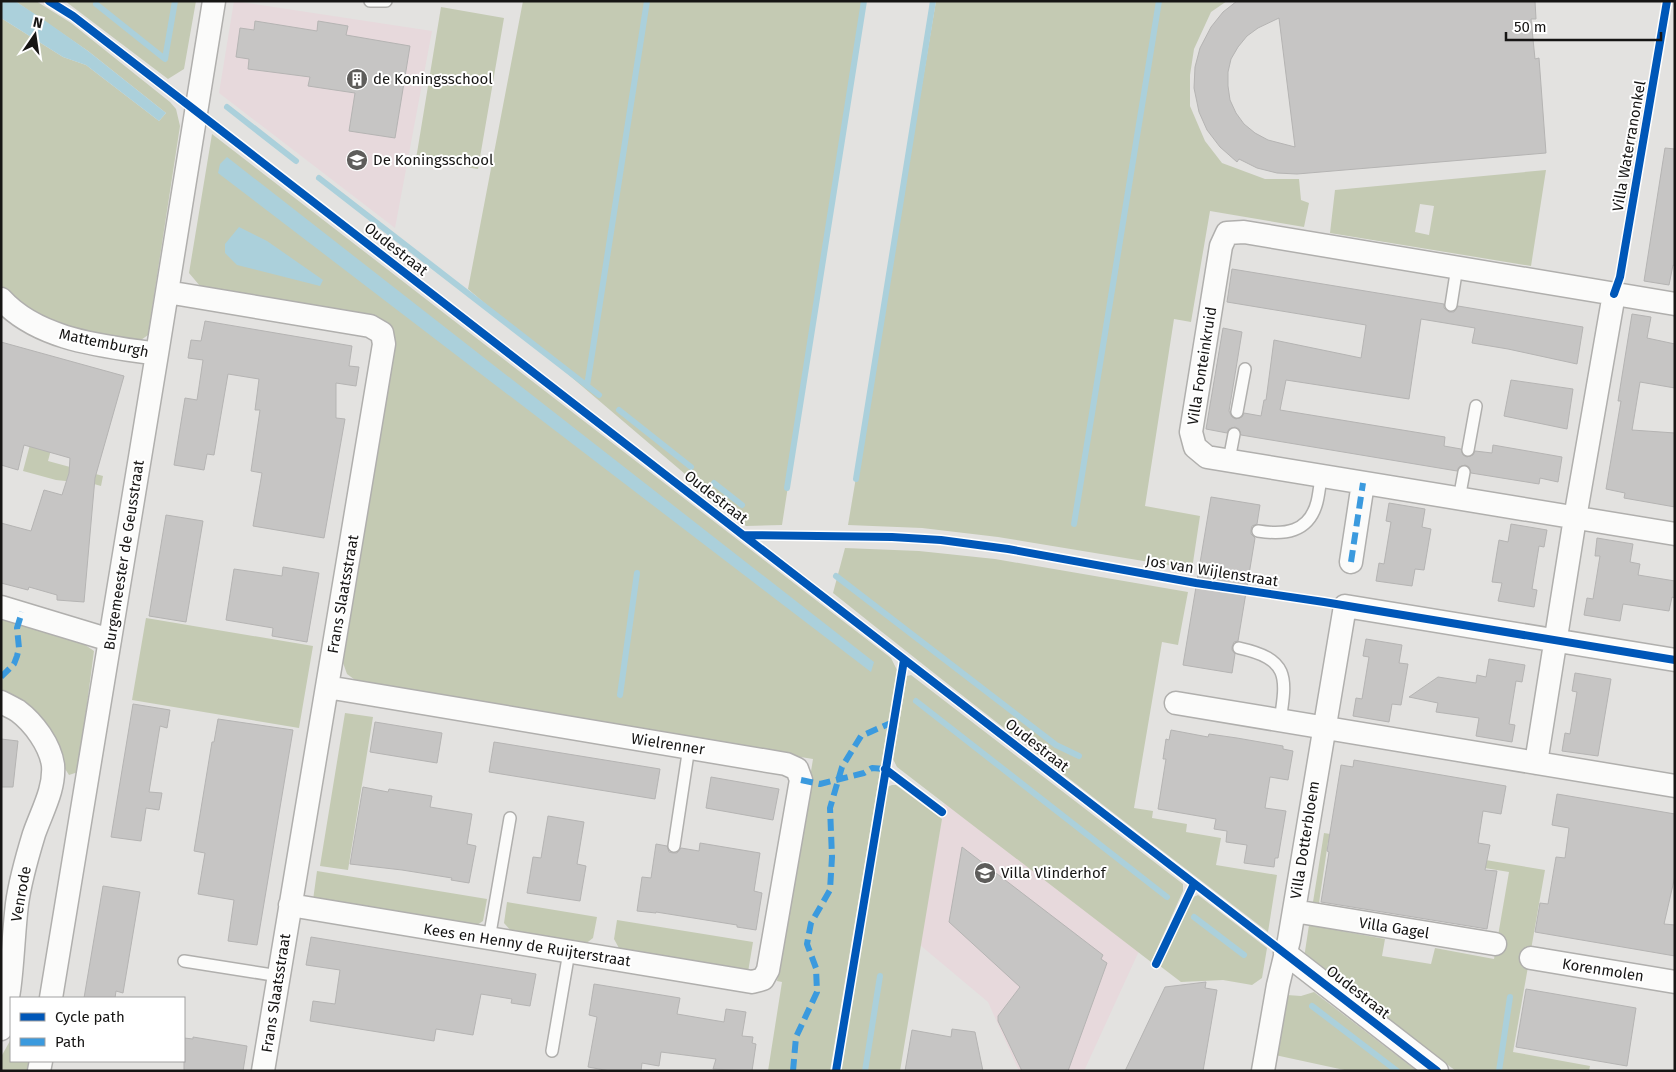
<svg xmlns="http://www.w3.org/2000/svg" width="1676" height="1072" font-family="'Fira Sans',sans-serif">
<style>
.education{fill:#e7d9dc}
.green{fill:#c4cab3;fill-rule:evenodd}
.water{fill:#abd0db}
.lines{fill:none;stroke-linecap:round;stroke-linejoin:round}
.stream{stroke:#abd0db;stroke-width:6}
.building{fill:#c6c5c4;stroke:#b5b4b3;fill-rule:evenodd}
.lane-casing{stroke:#b0afad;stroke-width:14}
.street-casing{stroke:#b0afad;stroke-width:25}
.lane{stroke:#fbfbfa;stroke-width:11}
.street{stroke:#fbfbfa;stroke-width:22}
.quiet{stroke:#3b9ade;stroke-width:6;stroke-dasharray:12 6;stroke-linecap:butt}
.cycleway-casing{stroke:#fff;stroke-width:11}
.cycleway{stroke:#0057b8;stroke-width:8}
.labels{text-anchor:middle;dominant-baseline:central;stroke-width:4;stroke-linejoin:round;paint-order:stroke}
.poi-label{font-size:15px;fill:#161514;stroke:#fff;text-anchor:start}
.street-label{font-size:15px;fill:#161514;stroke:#fff}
</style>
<rect width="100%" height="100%" fill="#e3e2e0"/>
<path class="education" d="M234 1 432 31 395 228 219 93Z
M945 801 1139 951 1084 1071H1019L988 1002 920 945Z"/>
<path class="green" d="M15 1H36L71 23 170 102 176 109 180 126 148 335 141 340 111 339 45 320 14 301 1 286V18L63 57 86 65 159 121 166 113 88 51Z
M65 1H196L184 69 168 79Z
M523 1H865L823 260 782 525 746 526 468 289Z
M936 1H1227L1211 12 1194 49 1190 75V106L1205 141 1222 163 1265 179H1299L1301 200 1309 203 1304 227 1210 211 1191 322 1174 319 1145 506 1200 516 1192 569 998 537 922 528 848 525Z
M441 7 504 18 478 169 416 159Z
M212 134 891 658 897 670 830 1071H768L782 982 777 981 813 759 362 685 347 674 342 660 394 341 200 286 189 273Z
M1546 170 1531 266 1330 233 1335 190ZM1420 204 1434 206 1429 235 1415 232Z
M40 407 61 412 48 461 103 476 101 486 94 484 56 480 23 471Z
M845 548 919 551 995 559 1188 592 1178 645 1162 642 1134 808 1153 811 1152 818 1187 824 1186 832 1221 838 1216 865 1277 875 1268 932C1122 820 977 708 833 593Z
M1 615 75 638 94 651 78 772 69 775 62 764V751L48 732 1 698Z
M146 618 313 646 299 728 132 700Z
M911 675 1183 884V891L1151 962 897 767 893 759 907 676Z
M345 713 373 717 348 870 320 866Z
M892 785H896L942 819 900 1071H841L887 787Z
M1324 833 1545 870 1513 1052 1590 1066 1589 1071H1456L1304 958 1309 925 1385 939 1382 956 1431 964 1435 948 1494 959 1509 872 1328 842 1319 903 1313 902Z
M317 871 487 899 483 921 474 927 313 900Z
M1198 895 1267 948 1262 978 1252 985 1223 980 1181 982 1160 966 1191 898Z
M507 902 597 917 593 938 584 945 513 933 504 923Z
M617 920 753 942 748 972 620 950 614 939Z
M1314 992 1417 1071H1349L1275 1055 1287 995 1301 996Z
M11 1039V1061H31L29 1071H1V1057Z"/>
<path class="water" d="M1 1H15L44 20 88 51 166 113 159 121 86 65 63 57 1 18Z
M227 157 874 662 871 672 218 173 220 164Z
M239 227 267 241 323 280 320 286 237 265 225 253V244Z"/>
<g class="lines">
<path class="stream" d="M96 4 165 59 175 1
M227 107 296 161
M319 178 599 395
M587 386 647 1
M619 410 691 467
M856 479 933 1
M714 483 742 505
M787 488 864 1
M1074 524 1159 1
M836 576 1056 745 1079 756
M620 695 637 573
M916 701 1167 897
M1194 917 1244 955
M1312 1006 1397 1071
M865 1071 880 976
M1499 1071 1510 997"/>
</g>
<path class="building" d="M1237 1H1535L1536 19H1531L1535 59 1539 58 1546 153 1297 174 1277 173 1257 168 1239 159 1237 162 1220 147 1207 130 1199 112 1194 88 1195 67 1200 48 1211 27 1223 12ZM1279 18 1295 147 1268 140 1255 133 1244 124 1236 113 1230 100 1228 86V72L1231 59 1238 47 1247 36 1258 28Z
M255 21 317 31 318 21 348 26 346 35 410 46 395 138 349 131 355 93 308 86 310 77 248 69 249 59 236 57 240 28 254 30Z
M1665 148 1675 149V266L1673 265 1669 285 1644 281Z
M1232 269 1444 304V308L1449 312H1454L1458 306 1583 327 1577 364 1508 349 1472 343 1475 328 1421 319 1409 399 1286 380 1280 410 1445 437 1444 446 1461 449 1463 455 1467 457 1473 455 1475 451 1492 453 1493 445 1562 457 1558 482 1540 478 1539 484 1471 473 1469 467 1465 465 1459 467 1457 471 1241 435 1239 429 1235 427 1229 429 1227 433 1206 429 1223 328 1242 332 1229 411 1232 417 1236 419 1242 417 1244 413 1261 416 1264 400H1266L1274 340 1361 358 1366 325 1227 302Z
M1632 314 1651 317 1647 338 1675 344V388L1640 382 1632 430 1675 433V507L1624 498 1625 493 1606 489 1621 401H1618Z
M205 321 352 346 349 366 359 367 356 386 336 383V418L345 419 324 538 253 526 262 473 251 471 260 410H255L259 379 228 374 214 455 207 454 204 470 174 465 185 398 197 400 203 360 188 358 191 340 201 341Z
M1 342 124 376 95 478 84 602 57 600V595L29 587 28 590 1 583V523L31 531 44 490 62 495 69 473 70 458 24 445 18 470 1 465Z
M1511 380 1573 389 1567 429 1504 416Z
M1211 497 1260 505 1257 524 1252 526 1251 530V534L1255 538 1238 641 1234 642 1232 647V650L1235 654 1232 673 1183 665Z
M1389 503 1425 509 1422 527 1431 529 1424 570 1415 569 1412 586 1376 581 1379 563 1384 564 1391 522 1386 521Z
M166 515 203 521 186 622 149 616Z
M1511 524 1547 530 1544 547 1539 546 1532 589 1537 590 1534 607 1498 601 1502 583 1492 582 1499 540 1508 542Z
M1597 538 1633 544 1630 562 1640 564 1638 575 1675 581V598L1672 597 1669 611 1623 604 1620 621 1584 615 1587 598 1593 599 1600 556H1595Z
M283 567 319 573 307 642 272 636 273 628 226 620 234 569 282 576Z
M1366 639 1402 645 1399 663 1408 664 1401 705 1392 704 1389 722 1353 716 1356 698 1362 699 1369 657 1363 656Z
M1489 659 1525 665 1522 682 1516 681 1509 724 1515 725 1512 742 1476 736 1479 718 1436 712 1438 703 1409 697 1438 677 1476 683 1477 675 1486 677Z
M1575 673 1611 679 1598 756 1562 751 1565 733 1570 734 1577 692 1572 691Z
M133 704 170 710 167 728 160 726 149 792 162 793 159 810 146 808 141 841 111 837Z
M218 719 293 730 257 945 228 941 234 900 198 894 205 853 194 851 212 742H214Z
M375 722 442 733 437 763 370 752Z
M1171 730 1208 737 1209 734 1237 738 1283 746V749L1293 751 1288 780 1270 777 1265 808 1286 811 1278 858H1275L1274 867 1244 863 1247 845 1226 842 1227 831 1214 829 1216 819 1158 809 1166 759H1163L1166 739 1169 740Z
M1 739 18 741 13 787H1Z
M494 742 660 769 655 799 489 772Z
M1354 760 1506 786 1501 814 1483 811 1478 843 1490 845 1485 870 1497 871 1487 929 1321 902 1329 852 1327 851 1341 765 1353 767Z
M711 777 779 789 773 820 706 808Z
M363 787 388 792 389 789 432 796 430 807 472 814 467 844 476 846 469 883 451 880 452 878 402 870 350 864Z
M1557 794 1675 814V876L1664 924 1675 925V956L1535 932 1540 903 1548 904 1556 857 1565 858 1569 828 1552 825Z
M548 816 584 822 577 864 586 866 580 901 527 893 533 857 541 858Z
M700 843 760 853 754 891 762 893 756 930 737 927V925L656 912V913L637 911 642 877 651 878 656 844 667 846 669 852 673 853H677L681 848 699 851Z
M962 847 1103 955 1101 959 1107 963 1068 1071H1022L998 1021V1016L1020 987 949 922Z
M103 886 140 892 123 993 116 991 115 998H84Z
M311 937 536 974 530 1006 511 1003 512 999 481 994 473 1035 436 1029 434 1041 310 1021 313 1001 335 1004 340 970 306 965Z
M1206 982 1205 988 1217 990 1203 1071H1125L1165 987Z
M594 984 680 998 677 1014 724 1022 726 1009 746 1012 742 1036 753 1037 752 1043 756 1044 752 1071 713 1069 716 1059 661 1052 659 1066 642 1063 641 1071H610L588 1067 597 1017 589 1015Z
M1526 989 1636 1008 1627 1066 1516 1047Z
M952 1029 975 1032 983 1071H905L912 1030 951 1037Z
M193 1037 247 1046 243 1071H184V1038L193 1039Z"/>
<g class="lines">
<g class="lane-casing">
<path id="lane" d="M370 1H386
M1451 305 1457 267
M1237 412 1245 369
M1468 450 1476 406
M1229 460 1234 434
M1459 499 1464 472
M1258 531C1284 535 1309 533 1317 502 1319 494 1320 484 1321 476
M1239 648C1289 659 1287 676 1280 721
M674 846 689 747
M489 939 510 818
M184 961 279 976
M552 1051 569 952"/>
</g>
<g class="street-casing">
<path id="street" d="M167 292 370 326 382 333 384 344 263 1071
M1 299C39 341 105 346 157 354
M1675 304 1244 232 1227 233 1221 246 1191 432 1195 447 1207 457 1675 534
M1351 562 1363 483
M1 607 110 640
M1 702C7 705 13 708 18 711 34 723 50 745 53 765 55 789 42 811 34 834 27 857 20 881 17 904 12 946 13 989 1 1029
M1176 703 1675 786
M1536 763 1575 518 1614 294
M290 905 752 982 763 979 768 970 801 780 797 769 786 764 327 687
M1294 911 1495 944
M1285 953 1437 1071
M1531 958 1675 982
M51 998 157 354 214 1
M39 1071 41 1061
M1263 1071 1278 985 1289 940 1345 606 1675 660"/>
</g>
<use href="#lane" class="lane"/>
<use href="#street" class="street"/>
<path class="quiet" d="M1351 562 1363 483
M1 677 14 664 17 656 19 648 17 628 22 612
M801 780 820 784 864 773 872 768 885 769
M793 1071 796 1037 817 992 816 968 807 944 811 923 830 890 832 857 830 808 842 767 861 736 893 722"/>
<g class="cycleway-casing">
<path id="cycleway" d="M49 1 73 16 196 111 743 535 1437 1071
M1614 294 1620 277 1667 1
M743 535 892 537 941 540 1008 549 1196 583 1324 602 1675 660
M885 769 942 812
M1156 964 1194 884
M836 1071 904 660"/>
</g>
<use href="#cycleway" class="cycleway"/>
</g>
<defs>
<g id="building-disc" transform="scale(1.125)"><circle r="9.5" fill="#5e5d5b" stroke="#fff"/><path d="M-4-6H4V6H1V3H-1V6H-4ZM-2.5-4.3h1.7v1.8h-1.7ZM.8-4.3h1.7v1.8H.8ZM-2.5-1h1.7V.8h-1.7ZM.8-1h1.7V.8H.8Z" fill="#fff"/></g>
<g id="school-disc" transform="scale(1.125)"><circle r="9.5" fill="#5e5d5b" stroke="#fff"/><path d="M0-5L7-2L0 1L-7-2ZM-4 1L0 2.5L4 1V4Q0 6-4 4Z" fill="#fff"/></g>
</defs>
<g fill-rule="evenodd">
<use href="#building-disc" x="357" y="79"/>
<use href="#school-disc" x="357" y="160"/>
<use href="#school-disc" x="985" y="873"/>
</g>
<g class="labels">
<g class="poi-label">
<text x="373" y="79">de Koningsschool</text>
<text x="373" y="160">De Koningsschool</text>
<text x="1001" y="873">Villa Vlinderhof</text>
</g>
<g class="street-label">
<text transform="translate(1629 146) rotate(-80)">Villa Waterranonkel</text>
<text transform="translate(396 249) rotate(38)">Oudestraat</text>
<text transform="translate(104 343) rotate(12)">Mattemburgh</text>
<text transform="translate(1202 366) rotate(-81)">Villa Fonteinkruid</text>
<text transform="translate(716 497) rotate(38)">Oudestraat</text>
<text transform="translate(124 555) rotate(-81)">Burgemeester de Geusstraat</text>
<text transform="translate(1212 571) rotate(9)">Jos van Wijlenstraat</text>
<text transform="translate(343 594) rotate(-80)">Frans Slaatsstraat</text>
<text transform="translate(668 744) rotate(9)">Wielrenner</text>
<text transform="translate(1037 745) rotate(38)">Oudestraat</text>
<text transform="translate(1305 840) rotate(-81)">Villa Dotterbloem</text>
<text transform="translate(21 894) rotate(-80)">Venrode</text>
<text transform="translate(1394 928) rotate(9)">Villa Gagel</text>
<text transform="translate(527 945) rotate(9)">Kees en Henny de Ruijterstraat</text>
<text transform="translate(1603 970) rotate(9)">Korenmolen</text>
<text transform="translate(1358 992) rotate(38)">Oudestraat</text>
<text transform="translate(276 993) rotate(-81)">Frans Slaatsstraat</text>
</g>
</g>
<rect width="1676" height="1072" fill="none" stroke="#161514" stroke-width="5"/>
<rect x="10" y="997" width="175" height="65" fill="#ffffff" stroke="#a2a1a1"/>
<rect x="20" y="1013" width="25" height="8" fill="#0057b8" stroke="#a2a1a1"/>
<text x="55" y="1022" font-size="15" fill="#161514">Cycle path</text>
<rect x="20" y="1038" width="25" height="8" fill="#3b9ade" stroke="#a2a1a1"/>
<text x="55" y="1047" font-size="15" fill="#161514">Path</text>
<g transform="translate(35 35) rotate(13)" stroke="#ffffff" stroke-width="4" paint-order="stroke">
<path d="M0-4L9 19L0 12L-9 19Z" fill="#161514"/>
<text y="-8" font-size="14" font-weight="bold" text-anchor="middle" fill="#161514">N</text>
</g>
<path d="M1506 32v8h155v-8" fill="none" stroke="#161514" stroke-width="2.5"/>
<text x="1514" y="32" font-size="15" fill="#161514" stroke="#ffffff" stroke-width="4" paint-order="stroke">50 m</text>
</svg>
